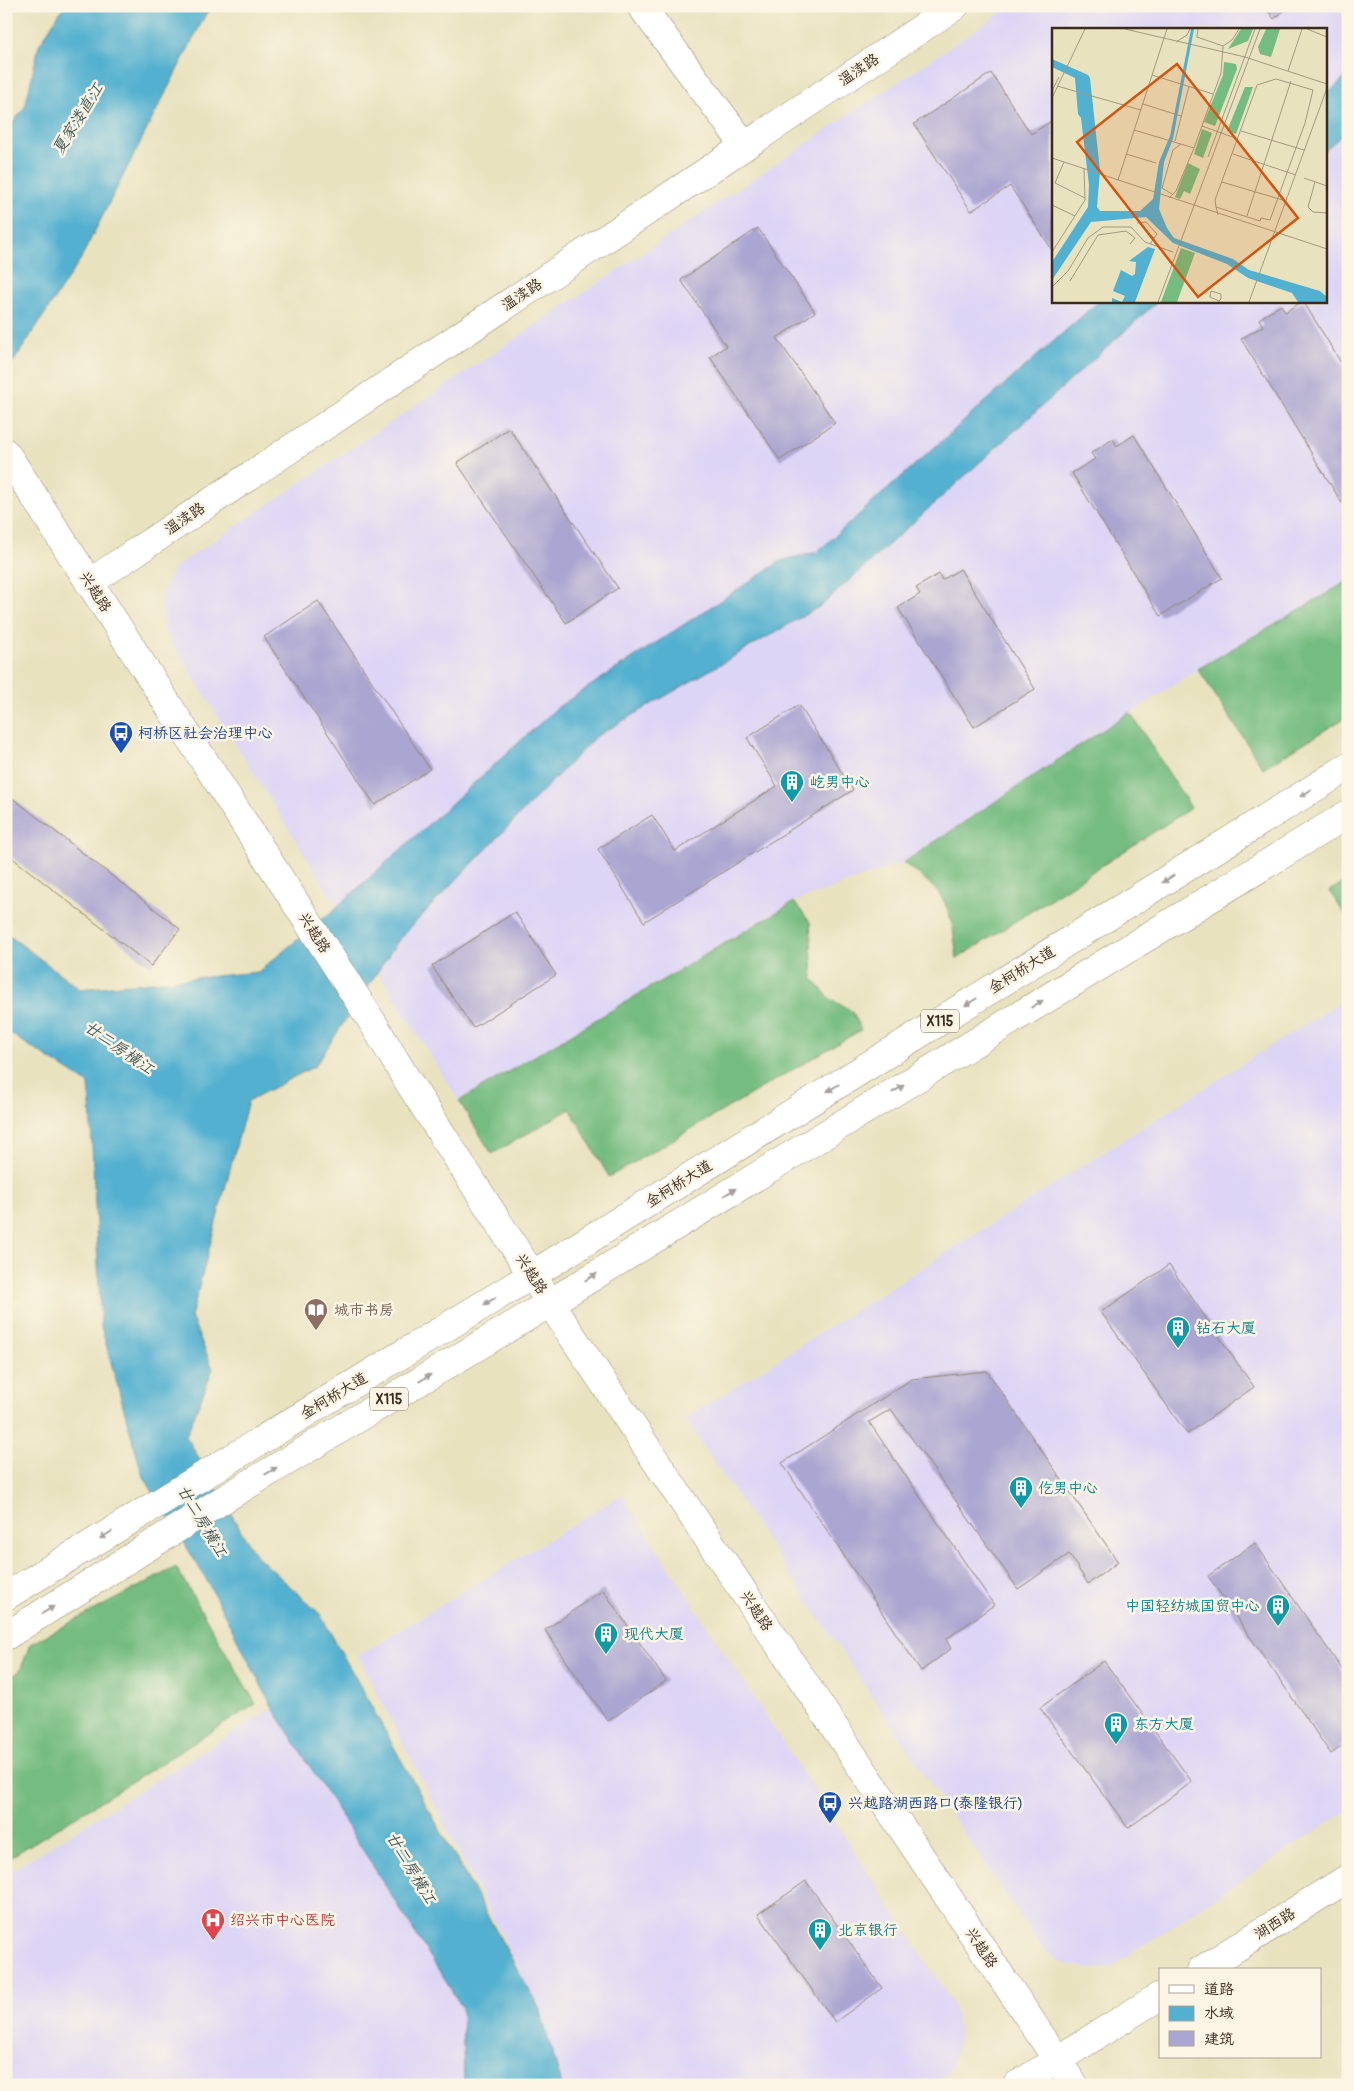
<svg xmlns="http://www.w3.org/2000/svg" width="1354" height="2091" font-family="Pangolin,'LXGW WenKai TC',sans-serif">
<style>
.built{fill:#ddd5f6;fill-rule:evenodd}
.forest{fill:#74bc80;stroke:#58734f}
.water{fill:#52b0d0;stroke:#466d77}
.building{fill:#aba6d1}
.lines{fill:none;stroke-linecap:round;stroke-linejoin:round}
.minor-casing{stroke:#92866e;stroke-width:29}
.major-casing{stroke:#92866e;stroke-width:29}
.minor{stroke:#fff;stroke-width:28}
.major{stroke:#fff;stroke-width:28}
.oneway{fill:#a79f9a}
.labels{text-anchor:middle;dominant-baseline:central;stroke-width:5;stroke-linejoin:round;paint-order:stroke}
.shield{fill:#fcf5e5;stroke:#75675a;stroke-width:1}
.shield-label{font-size:14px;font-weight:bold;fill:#3b2a1e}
.street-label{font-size:15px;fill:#3b2a1e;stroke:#fcf5e5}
.transit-label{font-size:15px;fill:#164399;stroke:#fcf5e5;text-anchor:start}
.culture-label{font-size:15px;fill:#0d838f;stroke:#fcf5e5;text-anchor:start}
.education-label{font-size:15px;fill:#785e54;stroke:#fcf5e5;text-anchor:start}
.health-label{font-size:15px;fill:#be3a42;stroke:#fcf5e5;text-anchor:start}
.water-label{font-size:16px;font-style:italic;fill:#43595c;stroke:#fcf5e5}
.inset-road{fill:none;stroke:#a3987f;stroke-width:1}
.view{fill:#d7540e;fill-opacity:0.15;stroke:#d7540e;stroke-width:2.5}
.inset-edge{fill:none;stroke:#3b2a1e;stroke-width:2.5}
</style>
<rect width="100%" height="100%" fill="#fcf5e5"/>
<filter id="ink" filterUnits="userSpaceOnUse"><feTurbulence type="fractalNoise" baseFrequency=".02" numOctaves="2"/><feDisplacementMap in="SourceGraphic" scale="10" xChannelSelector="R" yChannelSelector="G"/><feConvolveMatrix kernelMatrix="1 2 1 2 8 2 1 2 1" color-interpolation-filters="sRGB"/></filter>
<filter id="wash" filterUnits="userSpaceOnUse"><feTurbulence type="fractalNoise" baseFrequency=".0096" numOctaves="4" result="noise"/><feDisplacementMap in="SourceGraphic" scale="20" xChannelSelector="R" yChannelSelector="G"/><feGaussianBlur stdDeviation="1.12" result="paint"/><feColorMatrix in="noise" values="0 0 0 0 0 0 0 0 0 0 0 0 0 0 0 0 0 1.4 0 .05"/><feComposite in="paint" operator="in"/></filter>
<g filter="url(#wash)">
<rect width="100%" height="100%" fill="#e9e2bf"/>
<path class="built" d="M1011 6H1348V581L1198 669 903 863 793 902 459 1101 164 630 160 597 175 567ZM1053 29H1325V301H1053Z
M1348 997V1810L1111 1967 1088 1968 1063 1963 1043 1950 685 1419Z
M622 1495 953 2003 959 2029 956 2053 948 2074 931 2085H562L539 2008 358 1656Z
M273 1708 462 2007 464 2085H6V1874Z"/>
<path class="forest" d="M1348 581V716L1263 768 1198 669Z
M1130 712 1191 808 957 959C951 906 948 894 903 863Z
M1348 880V919L1329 891Z
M794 902 810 922 813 979 829 998 853 1012 861 1030 609 1177 570 1109 492 1154 459 1101Z
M176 1567 256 1704 6 1860V1680L20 1671 30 1644Z"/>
<path class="water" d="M64 6H210L80 260 6 373V132L25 107 39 45Z
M1348 75V130L1325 150V96Z
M1099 301H1158L822 605 595 737 400 938 315 1066 248 1101 191 1317 213 1369 186 1436 254 1553 320 1614 539 2008 562 2085H464L462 2007 273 1708 205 1577 142 1474 101 1326 89 1084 6 1031V933L80 989 258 972 336 908 558 707 781 561 817 552Z"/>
<g id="blocks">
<path class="building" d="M1265 6H1290L1274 19Z
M991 73 1031 134 1053 120V251L1010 186 971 211 914 124Z
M758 228 815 312 777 338 835 423 780 460 710 357 726 346 681 280Z
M1303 301 1348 374V499L1342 503 1241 339 1263 326 1259 319 1281 305 1285 312Z
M509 428 618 588 566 623 457 463Z
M1134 435 1222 578 1160 616 1072 473 1095 459 1091 453 1113 439 1117 446Z
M960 569 1035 689 974 727 898 608 920 594 916 588 939 574 942 580Z
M318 601 430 769 375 805 264 637Z
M799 705 853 790 644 922 598 849 652 815 675 851 777 786 747 738Z
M6 793 180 929 151 966 6 853Z
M515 912 556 975 473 1028 432 966Z
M1169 1265 1254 1387 1187 1434 1101 1312Z
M987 1371 1118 1562 1088 1584 1069 1554 1018 1589 891 1409 869 1422 994 1605 946 1639 951 1649 921 1671 782 1463 912 1379Z
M1255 1543 1348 1678V1742L1331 1754 1208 1576Z
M603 1590 666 1681 608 1721 545 1630Z
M1104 1661 1192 1782 1128 1828 1040 1708Z
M806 1881 882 1988 835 2022 758 1914Z"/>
</g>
</g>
<g filter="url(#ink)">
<use href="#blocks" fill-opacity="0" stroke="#92866e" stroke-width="1"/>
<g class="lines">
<g class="minor-casing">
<path id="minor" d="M641 6 745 146
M6 453 373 1023 404 1075 550 1303 1074 2085
M89 583 955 6
M1201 1970 1348 1878
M1017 2085 1160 1996"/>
</g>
<g class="major-casing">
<path id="major" d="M6 1596 532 1275 1348 767
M6 1636 229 1496 550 1303 1348 814"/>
</g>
<use href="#minor" class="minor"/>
<use href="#major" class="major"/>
</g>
<defs><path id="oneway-solid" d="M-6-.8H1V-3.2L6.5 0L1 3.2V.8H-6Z" transform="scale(1.25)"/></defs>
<g class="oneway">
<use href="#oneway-solid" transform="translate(1306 793) rotate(148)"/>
<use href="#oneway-solid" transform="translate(1168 879) rotate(148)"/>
<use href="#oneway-solid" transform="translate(971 1002) rotate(148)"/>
<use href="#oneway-solid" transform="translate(1037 1004) rotate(-31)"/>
<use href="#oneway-solid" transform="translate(833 1088) rotate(148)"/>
<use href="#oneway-solid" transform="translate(898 1089) rotate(-31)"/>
<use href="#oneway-solid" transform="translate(730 1192) rotate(-31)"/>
<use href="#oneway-solid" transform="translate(591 1277) rotate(-31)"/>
<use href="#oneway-solid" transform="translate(490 1301) rotate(149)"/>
<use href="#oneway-solid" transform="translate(425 1378) rotate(-31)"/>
<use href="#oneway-solid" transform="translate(271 1471) rotate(-31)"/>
<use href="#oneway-solid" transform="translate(106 1535) rotate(148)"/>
<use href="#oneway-solid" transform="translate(48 1610) rotate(-32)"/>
</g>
</g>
<defs>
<g id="bus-pin" transform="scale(1.25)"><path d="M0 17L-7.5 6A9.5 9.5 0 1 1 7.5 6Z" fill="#1a4fb4" stroke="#fcf5e5"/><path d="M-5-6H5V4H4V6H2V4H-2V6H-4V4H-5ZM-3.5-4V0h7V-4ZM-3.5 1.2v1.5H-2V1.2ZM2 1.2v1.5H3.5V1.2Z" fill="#fff"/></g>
<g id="building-pin" transform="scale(1.25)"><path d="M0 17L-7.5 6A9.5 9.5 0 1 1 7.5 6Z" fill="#0f9aa8" stroke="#fcf5e5"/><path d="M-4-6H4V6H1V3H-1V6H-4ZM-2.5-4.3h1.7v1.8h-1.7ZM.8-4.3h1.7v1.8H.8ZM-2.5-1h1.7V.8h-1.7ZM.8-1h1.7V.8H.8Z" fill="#fff"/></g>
<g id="library-pin" transform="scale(1.25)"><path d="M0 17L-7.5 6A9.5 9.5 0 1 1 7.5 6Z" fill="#8d6e63" stroke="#fcf5e5"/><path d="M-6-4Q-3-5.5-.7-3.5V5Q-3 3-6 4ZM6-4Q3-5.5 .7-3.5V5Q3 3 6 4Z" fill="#fff"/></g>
<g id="hospital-pin" transform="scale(1.25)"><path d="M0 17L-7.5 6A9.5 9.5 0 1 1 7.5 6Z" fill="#e0444e" stroke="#fcf5e5"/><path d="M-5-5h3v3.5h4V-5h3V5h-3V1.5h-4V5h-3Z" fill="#fff"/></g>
</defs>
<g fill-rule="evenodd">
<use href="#bus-pin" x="121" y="733"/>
<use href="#building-pin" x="792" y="782"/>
<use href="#library-pin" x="316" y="1310"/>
<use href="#building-pin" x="1178" y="1328"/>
<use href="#building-pin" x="1021" y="1488"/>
<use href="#building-pin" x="1278" y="1606"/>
<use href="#building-pin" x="606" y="1634"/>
<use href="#building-pin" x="1116" y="1724"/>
<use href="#bus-pin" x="830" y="1803"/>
<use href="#hospital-pin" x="213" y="1920"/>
<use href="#building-pin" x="820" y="1930"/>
</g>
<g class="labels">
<g class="shield">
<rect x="921" y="1009.5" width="38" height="23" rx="4"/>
<rect x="370" y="1387.5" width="38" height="23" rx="4"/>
</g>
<g class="shield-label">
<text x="940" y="1021">X115</text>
<text x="389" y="1399">X115</text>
</g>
<g class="street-label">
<text transform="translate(859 70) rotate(-34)">温渎路</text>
<text transform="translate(522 295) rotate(-34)">温渎路</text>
<text transform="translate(185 519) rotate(-34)">温渎路</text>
<text transform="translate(95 592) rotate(57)">兴越路</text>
<text transform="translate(314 933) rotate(57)">兴越路</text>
<text transform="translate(1022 970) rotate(-32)">金柯桥大道</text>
<text transform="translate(679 1184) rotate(-32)">金柯桥大道</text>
<text transform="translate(531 1274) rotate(57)">兴越路</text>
<text transform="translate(334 1396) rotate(-31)">金柯桥大道</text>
<text transform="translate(756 1611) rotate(56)">兴越路</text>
<text transform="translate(1275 1924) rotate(-32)">湖西路</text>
<text transform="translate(981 1948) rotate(56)">兴越路</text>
</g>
<g class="transit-label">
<text x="138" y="733">柯桥区社会治理中心</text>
<text x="848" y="1803">兴越路湖西路口(泰隆银行)</text>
</g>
<g class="culture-label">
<text x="810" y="782">屹男中心</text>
<text x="1196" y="1328">钻石大厦</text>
<text x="1038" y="1488">仡男中心</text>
<text x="1260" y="1606" text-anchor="end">中国轻纺城国贸中心</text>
<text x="624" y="1634">现代大厦</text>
<text x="1134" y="1724">东方大厦</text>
<text x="838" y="1930">北京银行</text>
</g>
<g class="education-label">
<text x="334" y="1310">城市书房</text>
</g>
<g class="health-label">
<text x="230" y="1920">绍兴市中心医院</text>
</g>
<g class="water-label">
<text transform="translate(78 119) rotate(-58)">夏家溇直江</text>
<text transform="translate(119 1048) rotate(35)">廿二房横江</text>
<text transform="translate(202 1521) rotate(59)">廿二房横江</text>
<text transform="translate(411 1868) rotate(59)">廿二房横江</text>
</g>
</g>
<g transform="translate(1052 28)">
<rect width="275" height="275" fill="#e9e2bf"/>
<path d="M189 1H201L196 13 176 21ZM214 1H228L219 29 208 26 206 19ZM172 34 184 36 185 41 163 98 152 94 171 47ZM193 59H201L184 106 175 103ZM150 101 160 105 151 130 142 126ZM136 135 148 141 138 166 132 163 128 171 123 169ZM129 220 143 225 125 274H109Z" fill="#74bc80"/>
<path d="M139 1H142L121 111 112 134 107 181 115 200 122 210 181 231 197 242 268 263 275 269V274H246L240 265 196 250 175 236 121 215 94 189 39 194 0 252V234L36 179 37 157 29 90 26 86 23 50 0 39V31L36 47 38 50 48 143 45 179 48 183H88L101 171 107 134 118 108ZM96 219 103 221 83 274H60V270L70 274 73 268 61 263 69 242 80 248 83 246 84 234 77 233Z" fill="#52b0d0"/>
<path class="inset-road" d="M73 1 193 29 275 56M146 1 145 9 171 18M255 1 275 9M124 14 135 7 138 1M236 43 250 1M100 47 161 66M5 58 89 82M0 63 7 49M0 70 33 1M91 76 129 88M150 98 186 111M82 102 142 120M189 103 252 122M123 113 137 58M74 126 104 135M181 126 244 147M156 129 203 1M0 130 275 221M12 134 3 155 33 170M252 150 275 158M66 152 115 1M170 154 234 173M263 154 256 179 261 184 275 185M120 166 110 160 121 122 129 116M275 168V184M117 170 124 163 142 120 169 45 171 18 180 12 187 1M0 177 23 188M164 179 208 193 209 190 218 192 253 95 261 62 224 51 205 57 163 172 164 179 166 187M195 188 239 53M85 195 94 194 105 206 98 216M91 199 102 210M0 224 33 172 32 140M18 253 46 207 74 203 83 210 78 216M0 259 16 243 36 210 51 199H79L93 214 121 224M106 274 208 1M167 274V273L169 271V266L159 263 158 269 167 273M197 274 275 60"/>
<path class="view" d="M125 36 246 190 146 269 25 114Z"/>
<rect width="275" height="275" class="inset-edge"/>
</g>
<rect width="1354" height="2091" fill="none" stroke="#fcf5e5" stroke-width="25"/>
<rect x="1159" y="1968" width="162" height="90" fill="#fcf5e5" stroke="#afa495"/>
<rect x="1169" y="1985" width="25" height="8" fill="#ffffff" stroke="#afa495"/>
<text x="1204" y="1994" font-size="15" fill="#3b2a1e">道路</text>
<rect x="1169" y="2006" width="25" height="15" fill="#52b0d0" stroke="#afa495"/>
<text x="1204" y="2018" font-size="15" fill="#3b2a1e">水域</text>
<rect x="1169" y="2031" width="25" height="15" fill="#aba6d1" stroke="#afa495"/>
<text x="1204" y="2044" font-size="15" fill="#3b2a1e">建筑</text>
</svg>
